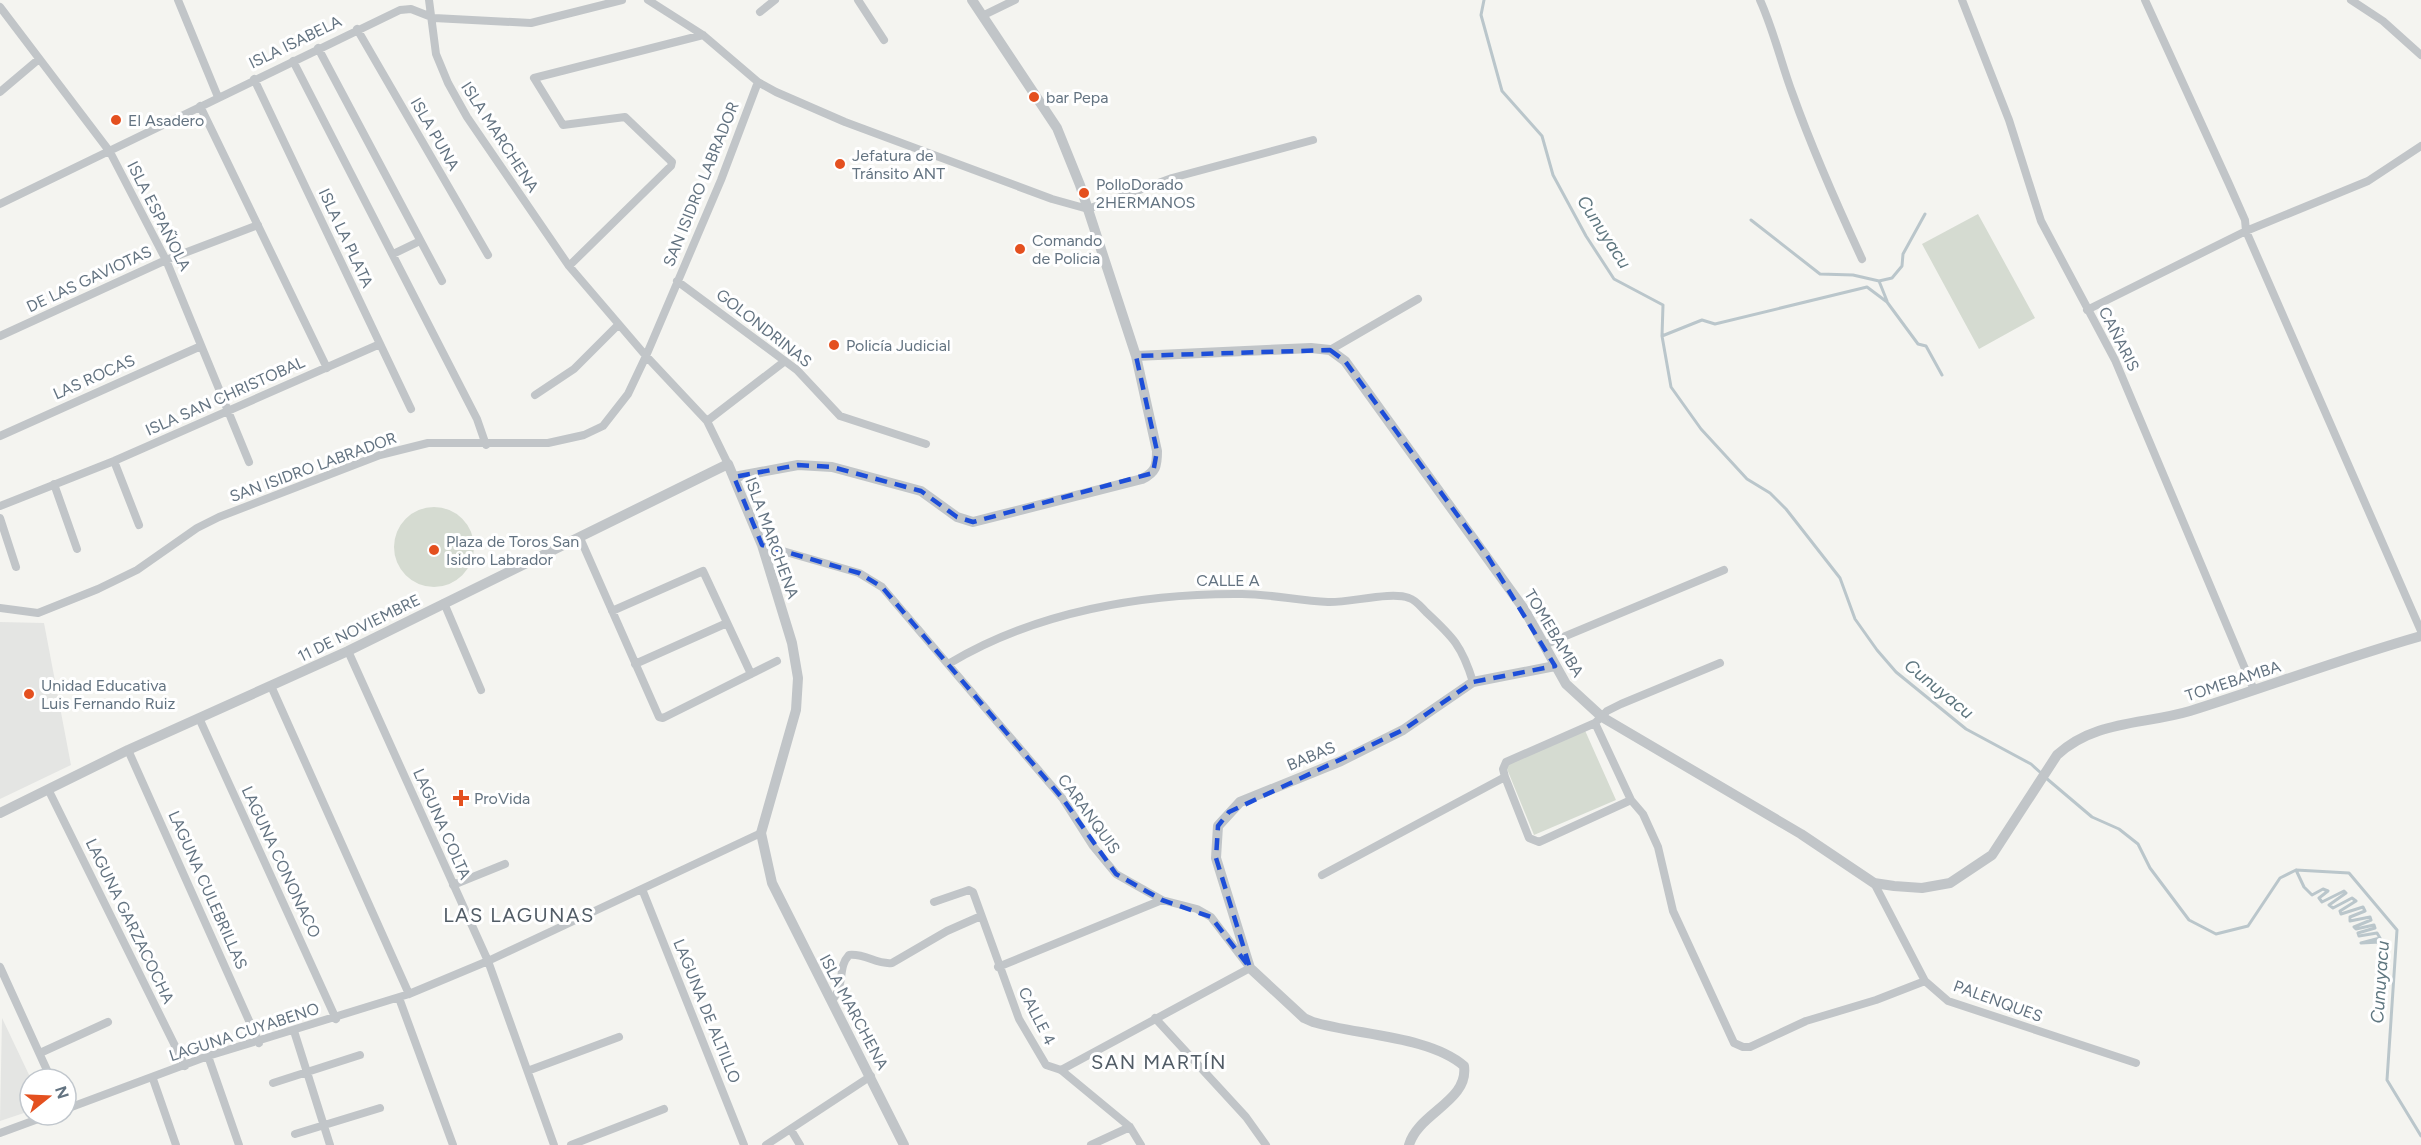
<svg xmlns="http://www.w3.org/2000/svg" width="2421" height="1145" font-family="Figtree,sans-serif">
<style>
.built{fill:#e4e5e3}
.green{fill:#d5dbd1}
.lines{fill:none;stroke-linecap:round;stroke-linejoin:round}
.stream{stroke:#bac6cb;stroke-width:3}
.minor{stroke:#c1c5c8;stroke-width:8}
.tertiary{stroke:#c1c5c8;stroke-width:10}
.marked{fill:none;stroke:#1d4ed8;stroke-width:4.5;stroke-dasharray:12 8;stroke-linejoin:round}
.poi-dot{fill:#e4501f;stroke:#fff;stroke-width:2}
.labels{text-anchor:middle;dominant-baseline:central;stroke-width:6;stroke-linejoin:round;paint-order:stroke}
.street-label{font-size:16px;fill:#637381;stroke:#fff}
.poi-label{font-size:16px;fill:#637381;stroke:#fff;text-anchor:start}
.water-label{font-size:18px;font-style:italic;fill:#5e767f;stroke:#fff}
.quarter-label{font-size:20px;letter-spacing:1.5px;fill:#515c66;stroke:#fff}
</style>
<rect width="100%" height="100%" fill="#f4f4f0"/>
<path class="built" d="M0 622 44 623 71 765 0 799Z
M2 1018 31 1079 30 1111 0 1121Z"/>
<path class="green" d="M1978 214 2035 318 1979 349 1922 244Z
M394 547a40 40 0 1 1 80 0a40 40 0 1 1-80 0Z
M1583 726 1616 800 1534 835 1505 764Z"/>
<g class="lines">
<path class="stream" d="M1484 0 1481 15 1502 91 1542 136 1553 175 1586 236 1614 279 1663 305 1662 336 1671 387 1701 429 1747 479 1770 493 1786 509 1840 578 1855 619 1877 650 1896 672 1966 729 2031 764 2041 773
M1751 220 1820 274 1853 275 1879 281
M1887 301 1879 281 1892 278 1902 266 1903 254 1925 214
M1662 336 1702 320 1715 324 1867 287 1887 302 1918 344 1926 346 1942 375
M2046 778 2092 817 2119 829 2138 844 2150 868 2189 920 2216 934 2248 926 2280 878 2296 870 2349 873 2397 930 2387 1080 2421 1136
M2296 870 2304 887 2312 895 2323 889 2328 891 2319 898 2322 902 2344 891 2346 893 2329 905 2333 908 2352 898 2356 901 2340 911 2341 914 2363 907 2365 911 2350 917V921L2370 917 2371 920 2354 927 2356 929 2374 925 2375 928 2358 933 2359 936 2377 933 2380 938 2361 943 2380 942 2384 950 2382 951"/>
<path class="minor" d="M178 0 218 97
M429 0 436 54 448 83 467 117 569 266 646 356 707 421 728 464
M648 0 703 35 758 82 776 92 845 122 1052 199 1088 209 1172 178 1313 140
M858 0 884 40
M1760 0C1774 31 1781 63 1793 95 1813 151 1837 205 1862 259
M1962 0 2009 120 2041 221 2115 360 2254 690
M2145 0 2229 184 2245 220 2246 231 2421 631
M2351 0 2383 21 2421 55
M0 7 110 152 166 260 249 462
M760 12 775 0
M982 16 1015 0
M357 29 488 255
M318 48 442 281
M293 61 477 419 486 445
M254 79 411 409
M0 92 39 59
M200 106 327 368
M0 204 400 10 411 9 434 18 531 23 622 0
M393 254 420 241
M569 266 671 166 672 162 625 117 563 125 534 78 703 35
M677 281 797 370 840 416 926 444
M2087 310 2246 231 2368 181 2421 146
M0 336 166 260 258 225
M1330 350 1418 299
M535 395 574 369 618 325
M707 421 785 361
M0 436 201 346
M114 461 139 525
M54 484 77 549
M0 506 114 461 380 344
M0 518 16 567
M580 538 659 717 663 718 777 661
M762 545 859 573 882 587 1063 799 1093 846 1116 874 1162 900 1197 909 1211 917 1250 968 1061 1070
M444 603 481 690
M0 608 38 613 98 589 137 570 197 528 219 517 380 455 428 443H548L584 435 603 426 628 394 646 356 721 180 758 82
M612 611 703 571 751 674
M1544 645 1724 570
M348 651 488 961 554 1145
M950 663C1035 612 1143 593 1242 594 1271 594 1299 601 1328 602 1349 603 1391 591 1409 598 1416 600 1421 607 1426 612 1453 637 1462 646 1473 682
M635 664 727 623
M271 686 409 994
M199 718 336 1019
M1595 723 1631 800 1539 842 1529 838 1505 777 1503 769 1506 762 1595 723 1607 711 1621 704 1720 663
M128 750 259 1043
M48 789 185 1066
M1631 800 1643 814 1658 847 1673 911 1734 1043 1743 1047H1750L1806 1021 1876 1000 1925 981
M1322 875 1505 777
M1874 883 1925 981 1948 1001 2136 1063
M453 885 505 864
M642 889 744 1145
M934 902 969 890 973 892 1019 1019 1046 1065 1061 1070 1130 1127 1141 1145
M0 967 51 1079
M998 967 1162 900
M399 998 453 1145
M832 1001C846 983 837 968 849 955 865 953 877 965 892 963L947 931 981 916
M1155 1018 1246 1117 1266 1145
M294 1031 330 1145
M40 1053 108 1022
M208 1056 239 1145
M530 1070 619 1037
M153 1079 176 1145
M273 1083 360 1055
M66 1109 208 1056 409 994 488 961 761 833
M791 1130 800 1145
M0 1133 49 1115
M295 1134 380 1108
M571 1145 664 1109
M766 1145 871 1076
M1091 1145 1130 1127"/>
<path class="tertiary" d="M1136 356 1311 348 1330 350 1345 361 1524 609 1566 684 1602 717 1801 834 1874 883 1894 886 1922 888 1950 883 1992 855 2057 755C2095 720 2143 725 2190 711 2267 687 2343 658 2421 636
M734 477 798 465 832 467 921 491 957 517 973 522 1142 479C1156 472 1157 466 1157 451L1136 356 1080 185 1057 128 972 0
M0 813 128 750 348 651 728 464 762 545 792 643 798 678 796 710 761 833 772 883 904 1145
M1409 1145C1418 1113 1469 1101 1464 1066 1430 1036 1356 1035 1313 1022L1304 1018 1250 968 1216 858 1218 826 1240 802 1341 761 1403 730 1473 682 1555 666"/>
</g>
<path class="marked" d="M1330 350 1345 361 1488 557 1555 666 1473 682 1403 730 1229 812 1218 826 1216 858 1250 968 1211 917 1162 900 1116 874 1063 799 882 587 859 573 762 545 734 477 798 465 832 467 921 491 957 517 973 522 1153 473 1157 451 1136 356Z"/>
<g class="poi-dot">
<circle cx="1034" cy="97" r="6"/>
<circle cx="116" cy="120" r="6"/>
<circle cx="840" cy="164" r="6"/>
<circle cx="1084" cy="193" r="6"/>
<circle cx="1020" cy="249" r="6"/>
<circle cx="834" cy="345" r="6"/>
<circle cx="434" cy="550" r="6"/>
<circle cx="29" cy="694" r="6"/>
<path d="M458 789h6v6h6v6h-6v6h-6v-6h-6v-6h6z"/>
</g>
<g class="labels">
<g class="street-label">
<text transform="translate(295 42) rotate(-26)">ISLA ISABELA</text>
<text transform="translate(435 134) rotate(60)">ISLA PUNA</text>
<text transform="translate(500 137) rotate(57)">ISLA MARCHENA</text>
<text transform="translate(701 184) rotate(-68)">SAN ISIDRO LABRADOR</text>
<text transform="translate(159 216) rotate(63)">ISLA ESPAÑOLA</text>
<text transform="translate(346 238) rotate(65)">ISLA LA PLATA</text>
<text transform="translate(89 279) rotate(-25)">DE LAS GAVIOTAS</text>
<text transform="translate(764 328) rotate(38)">GOLONDRINAS</text>
<text transform="translate(2119 339) rotate(63)">CAÑARIS</text>
<text transform="translate(94 377) rotate(-24)">LAS ROCAS</text>
<text transform="translate(225 396) rotate(-24)">ISLA SAN CHRISTOBAL</text>
<text transform="translate(313 467) rotate(-20)">SAN ISIDRO LABRADOR</text>
<text transform="translate(772 538) rotate(70)">ISLA MARCHENA</text>
<text x="1228" y="580">CALLE A</text>
<text transform="translate(359 628) rotate(-26)">11 DE NOVIEMBRE</text>
<text transform="translate(1554 633) rotate(59)">TOMEBAMBA</text>
<text transform="translate(2233 681) rotate(-18)">TOMEBAMBA</text>
<text transform="translate(1311 756) rotate(-23)">BABAS</text>
<text transform="translate(1089 814) rotate(54)">CARANQUIS</text>
<text transform="translate(442 824) rotate(66)">LAGUNA COLTA</text>
<text transform="translate(281 862) rotate(65)">LAGUNA CONONACO</text>
<text transform="translate(208 890) rotate(66)">LAGUNA CULEBRILLAS</text>
<text transform="translate(130 921) rotate(64)">LAGUNA GARZACOCHA</text>
<text transform="translate(1998 1001) rotate(20)">PALENQUES</text>
<text transform="translate(707 1011) rotate(68)">LAGUNA DE ALTILLO</text>
<text transform="translate(854 1012) rotate(62)">ISLA MARCHENA</text>
<text transform="translate(1037 1016) rotate(63)">CALLE 4</text>
<text transform="translate(244 1032) rotate(-18)">LAGUNA CUYABENO</text>
</g>
<g class="poi-label">
<text x="1046" y="97">bar Pepa</text>
<text x="128" y="120">El Asadero</text>
<text x="852" y="155">Jefatura de<tspan x="852" dy="18">Tránsito ANT</tspan></text>
<text x="1096" y="184">PolloDorado<tspan x="1096" dy="18">2HERMANOS</tspan></text>
<text x="1032" y="240">Comando<tspan x="1032" dy="18">de Policia</tspan></text>
<text x="846" y="345">Policía Judicial</text>
<text x="446" y="541">Plaza de Toros San<tspan x="446" dy="18">Isidro Labrador</tspan></text>
<text x="41" y="685">Unidad Educativa<tspan x="41" dy="18">Luis Fernando Ruiz</tspan></text>
<text x="474" y="798">ProVida</text>
</g>
<g class="water-label">
<text transform="translate(1604 232) rotate(57)">Cunuyacu</text>
<text transform="translate(1939 689) rotate(39)">Cunuyacu</text>
<text transform="translate(2380 982) rotate(-86)">Cunuyacu</text>
</g>
<g class="quarter-label">
<text x="519" y="915">LAS LAGUNAS</text>
<text x="1159" y="1062">SAN MARTÍN</text>
</g>
</g>
<g transform="translate(48 1097) rotate(72)"><circle r="28" fill="#ffffff" stroke="#c1c7cd" stroke-width="1.5"/>
<path d="M0-4.5L10 22L0 15L-10 22Z" fill="#e4501f"/>
<text y="-9" font-size="16" font-weight="bold" text-anchor="middle" fill="#637381">N</text>
</g>
</svg>
